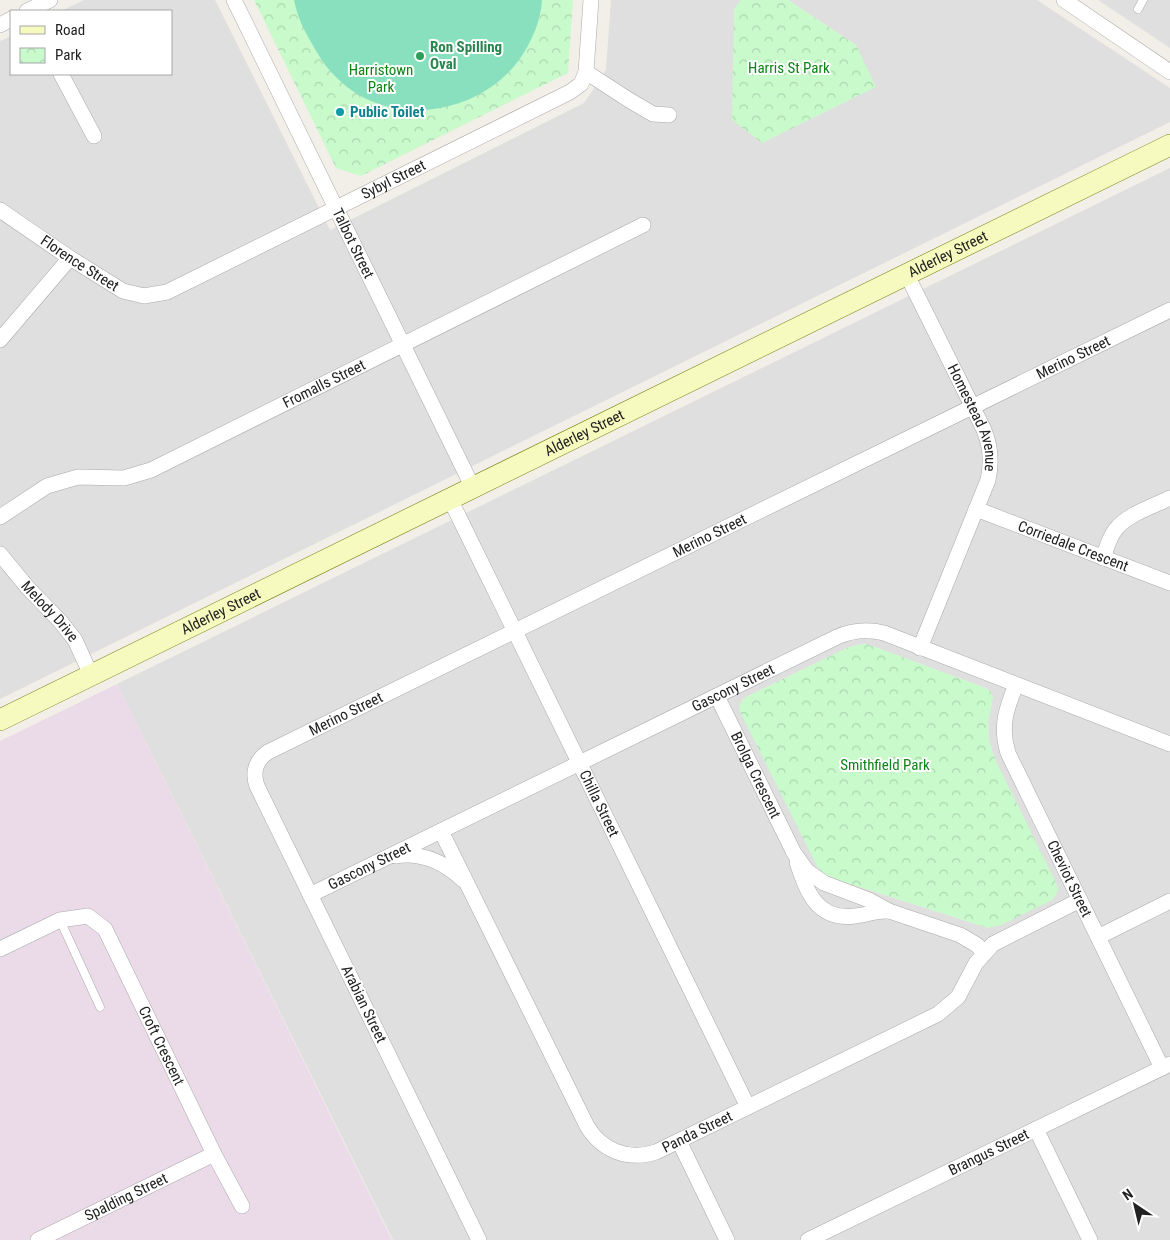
<svg xmlns="http://www.w3.org/2000/svg" width="1170" height="1240" font-family="'Roboto Condensed',sans-serif">
<style>
.residential{fill:#e0dfdf;fill-rule:evenodd}
.industrial{fill:#ebdbe8}
.park{fill:url(#park-crowns)}
.pitch{fill:#88e0be}
.lines{fill:none;stroke-linecap:round;stroke-linejoin:round}
.lane-casing{stroke:#a9a9a9;stroke-width:9}
.street-casing{stroke:#a9a9a9;stroke-width:16}
.secondary-casing{stroke:#707d05;stroke-width:22}
.lane{stroke:#fff;stroke-width:8}
.street{stroke:#fff;stroke-width:15}
.secondary{stroke:#f7fabf;stroke-width:21}
.leisure-dot{fill:#2e9e5b;stroke:#fff;stroke-width:2}
.culture-dot{fill:#0f9aa8;stroke:#fff;stroke-width:2}
.labels{text-anchor:middle;dominant-baseline:central;stroke-width:4;stroke-linejoin:round;paint-order:stroke}
.leisure-label{font-size:15px;font-weight:bold;fill:#27864d;stroke:#fff;text-anchor:start}
.park-label{font-size:15px;fill:#0c8416;stroke:#fff}
.culture-label{font-size:15px;font-weight:bold;fill:#0d838f;stroke:#fff;text-anchor:start}
.street-label{font-size:15px;fill:#222;stroke:#fff}
</style>
<defs>
<pattern id="park-crowns" width="20" height="18" patternUnits="userSpaceOnUse" patternTransform="scale(1.25)"><rect width="20" height="18" fill="#c8facc"/><path d="M2 6a3 3 0 1 1 6 0M12 15a3 3 0 1 1 6 0" fill="none" stroke="#acd6af"/></pattern>
</defs>
<rect width="100%" height="100%" fill="#f2efe9"/>
<path class="residential" d="M84 0H215L330 230 584 103 606 70 611 0H741L734 9 856 45 788 0H1037L1170 88V122L0 699V41L11 36V74H171V11H61Z
M1098 0H1170V48Z
M1170 168V1240H393L117 684ZM866 644 986 688 990 692 992 703 988 722 989 741 995 759 988 928 838 880 741 701 746 697 847 648 856 645Z"/>
<path class="industrial" d="M117 684 392 1240H0V741Z"/>
<path class="park" d="M254 0H573L568 73 361 176 336 168Z
M741 0H788L856 45 876 87 762 143 732 120 734 9Z
M867 644 986 688 991 692 993 697 988 722 989 741 995 759 1057 885 1058 891 1052 900 1001 925 988 928 838 880 827 875 818 868 740 712C739 705 740 702 746 697L847 648 856 645Z"/>
<path class="pitch" d="M294 0H542C541 21 531 43 519 60 478 116 389 129 338 79 326 68 319 56 311 42 303 29 297 15 294 0Z"/>
<g class="lines">
<g class="lane-casing">
<path id="lane" d="M1138 9 1143 0
M60 920 100 1007"/>
</g>
<g class="street-casing">
<g id="street">
<path id="s1" d="M234 0 473 488"/>
<path d="M1064 0 1170 72"/>
<path d="M27 11 50 0"/>
<path d="M0 25 11 19"/>
<path d="M586 72 629 100 653 114 669 115"/>
<path d="M61 74 94 136"/>
<path id="s2" d="M0 210 70 258 123 291 144 296 167 292 570 92 581 84 586 72 591 0"/>
<path id="s3" d="M907 275 984 430C991 447 992 462 988 480L920 648"/>
<path d="M0 340 70 258"/>
<path id="s4" d="M450 499 748 1107"/>
<path id="s5" d="M976 509 1170 583"/>
<path id="s6" d="M0 517 47 486 78 477 124 478 151 470 643 225"/>
<path id="s7" d="M0 554 28 588 60 621 75 640 91 675"/>
<path d="M1103 558C1107 548 1109 537 1116 529 1126 515 1154 506 1170 498"/>
<path id="s8" d="M1016 685C1006 709 1000 727 1008 753L1162 1068"/>
<path id="s9" d="M717 696 794 853 807 871 824 883 869 900 889 911 960 935 977 945 984 953"/>
<path id="s10" d="M441 831 587 1126C602 1151 628 1161 656 1152L938 1014 958 997 976 963 993 944 1080 900"/>
<path d="M395 856C421 852 444 862 463 880"/>
<path d="M797 862C806 891 817 921 855 916 867 915 876 910 889 911"/>
<path id="s11" d="M310 895 837 637C853 630 867 629 884 633L1170 744"/>
<path d="M1098 937 1170 901"/>
<path id="s12" d="M0 949 60 920 88 916 105 929 214 1154 242 1206"/>
<path d="M1036 1129 1090 1240"/>
<path d="M679 1141 727 1240"/>
<path id="s13" d="M38 1240 214 1154"/>
<path id="s14" d="M479 1240 257 786C252 772 256 760 268 752L1170 310"/>
<path id="s15" d="M808 1240 1170 1064"/>
</g>
</g>
<g class="secondary-casing">
<g id="secondary">
<path id="s16" d="M0 720 1170 145"/>
</g>
</g>
<use href="#lane" class="lane"/>
<use href="#street" class="street"/>
<use href="#secondary" class="secondary"/>
</g>
<circle class="leisure-dot" cx="420" cy="56" r="5"/>
<circle class="culture-dot" cx="340" cy="112" r="5"/>
<g class="labels">
<g class="leisure-label">
<text x="430" y="47">Ron Spilling<tspan x="430" dy="17">Oval</tspan></text>
</g>
<g class="park-label">
<text x="789" y="68">Harris St Park</text>
<text x="381" y="70">Harristown<tspan x="381" dy="17">Park</tspan></text>
<text x="885" y="765">Smithfield Park</text>
</g>
<g class="culture-label">
<text x="350" y="112">Public Toilet</text>
</g>
<g class="street-label">
<text stroke="none"><textPath href="#s2" startOffset="445">Sybyl Street</textPath></text>
<text stroke="none"><textPath href="#s1" startOffset="271">Talbot Street</textPath></text>
<text stroke="none"><textPath href="#s16" startOffset="1056">Alderley Street</textPath></text>
<text stroke="none"><textPath href="#s2" startOffset="96">Florence Street</textPath></text>
<text stroke="none"><textPath href="#s14" startOffset="1441">Merino Street</textPath></text>
<text stroke="none"><textPath href="#s6" startOffset="356">Fromalls Street</textPath></text>
<text stroke="none"><textPath href="#s3" startOffset="158">Homestead Avenue</textPath></text>
<text stroke="none"><textPath href="#s16" startOffset="651">Alderley Street</textPath></text>
<text stroke="none"><textPath href="#s14" startOffset="1036">Merino Street</textPath></text>
<text stroke="none"><textPath href="#s5" startOffset="104">Corriedale Crescent</textPath></text>
<text stroke="none"><textPath href="#s16" startOffset="246">Alderley Street</textPath></text>
<text stroke="none"><textPath href="#s7" startOffset="76">Melody Drive</textPath></text>
<text stroke="none"><textPath href="#s11" startOffset="471">Gascony Street</textPath></text>
<text stroke="none"><textPath href="#s14" startOffset="631">Merino Street</textPath></text>
<text stroke="none"><textPath href="#s9" startOffset="88">Brolga Crescent</textPath></text>
<text stroke="none"><textPath href="#s4" startOffset="339">Chilla Street</textPath></text>
<text stroke="none"><textPath href="#s11" startOffset="66">Gascony Street</textPath></text>
<text stroke="none"><textPath href="#s8" startOffset="210">Cheviot Street</textPath></text>
<text transform="translate(364 1004) rotate(64)">Arabian Street</text>
<text stroke="none"><textPath href="#s12" startOffset="246">Croft Crescent</textPath></text>
<text stroke="none"><textPath href="#s10" startOffset="455">Panda Street</textPath></text>
<text stroke="none"><textPath href="#s15" startOffset="201">Brangus Street</textPath></text>
<text stroke="none"><textPath href="#s13" startOffset="98">Spalding Street</textPath></text>
</g>
</g>
<rect x="10" y="10" width="162" height="65" fill="#ffffff" stroke="#a7a7a7"/>
<rect x="20" y="26" width="25" height="8" fill="#f7fabf" stroke="#a7a7a7"/>
<text x="55" y="35" font-size="15" fill="#222222">Road</text>
<rect x="20" y="48" width="25" height="15" fill="url(#park-crowns)" stroke="#a7a7a7"/>
<text x="55" y="60" font-size="15" fill="#222222">Park</text>
<g transform="translate(1135 1205) rotate(325)" stroke="#ffffff" stroke-width="4" paint-order="stroke">
<path d="M0-4L9 19L0 12L-9 19Z" fill="#222222"/>
<text y="-8" font-size="14" font-weight="bold" text-anchor="middle" fill="#222222">N</text>
</g>
</svg>
